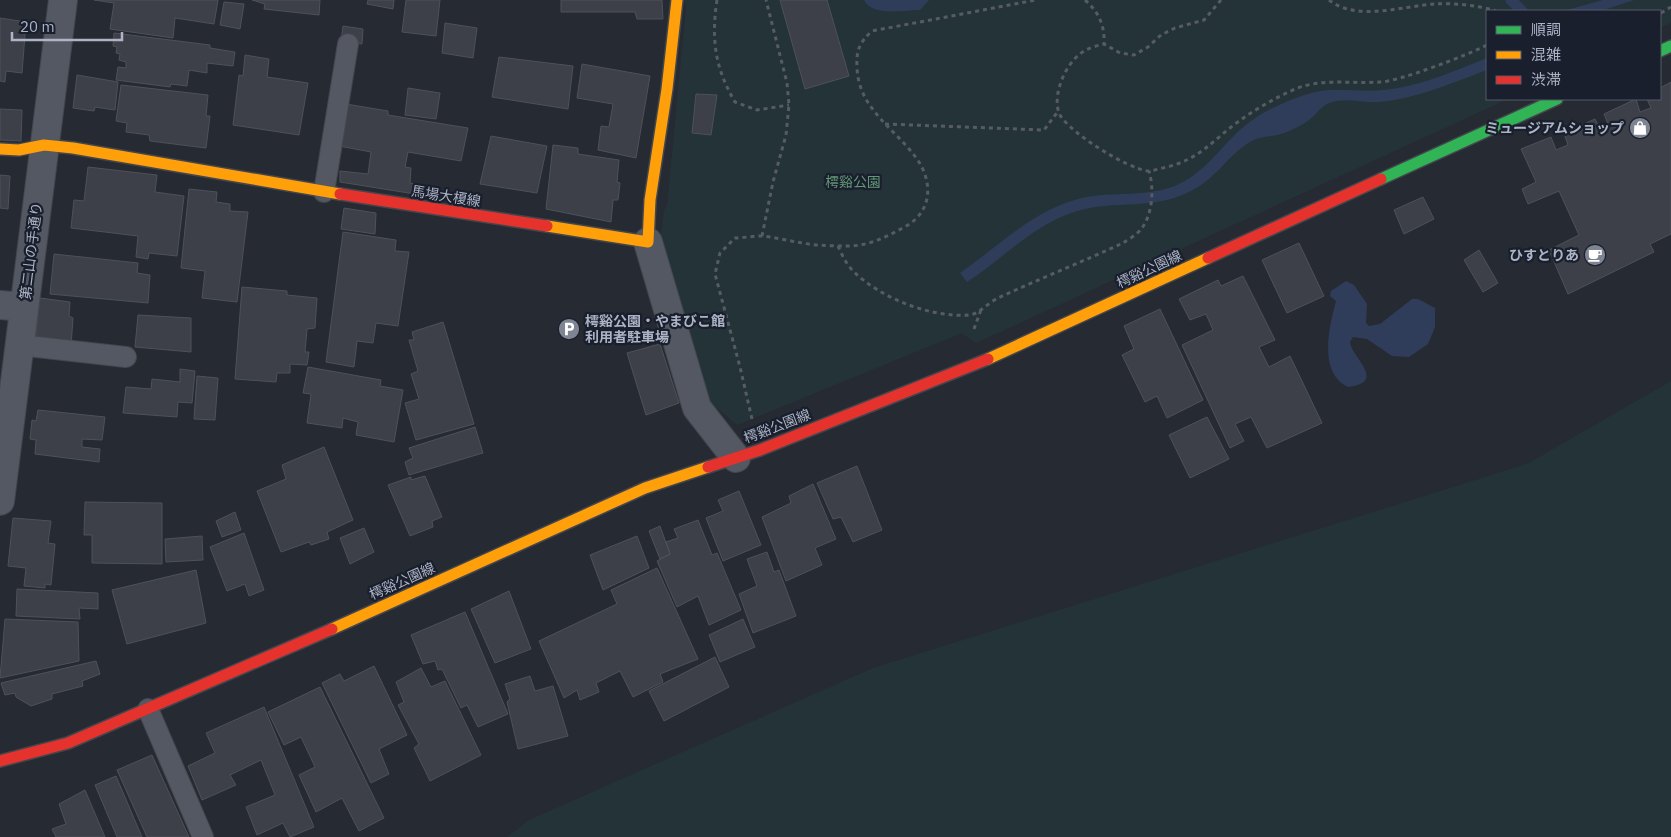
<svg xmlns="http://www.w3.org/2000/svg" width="1671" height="837" font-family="'IBM Plex Sans','Noto Sans JP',sans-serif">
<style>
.green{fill:#233338}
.water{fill:#303d5a}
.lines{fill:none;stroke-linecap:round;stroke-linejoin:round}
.stream{stroke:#303d5a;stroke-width:11}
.building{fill:#3d4049;stroke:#4d515a}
.lane-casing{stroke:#44464d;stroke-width:22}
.street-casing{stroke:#44464d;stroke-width:30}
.fast-casing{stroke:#44464d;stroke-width:14}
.slow-casing{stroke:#44464d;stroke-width:14}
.jam-casing{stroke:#44464d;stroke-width:14}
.path{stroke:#575c64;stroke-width:3;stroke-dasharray:4 4;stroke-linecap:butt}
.lane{stroke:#545862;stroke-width:20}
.street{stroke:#545862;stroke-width:28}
.fast{stroke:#30b455;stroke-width:11}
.slow{stroke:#ff9f0a;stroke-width:11}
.jam{stroke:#e5322d;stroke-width:11}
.labels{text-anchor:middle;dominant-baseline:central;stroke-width:4.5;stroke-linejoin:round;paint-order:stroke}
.poi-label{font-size:14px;font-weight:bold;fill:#adb4c6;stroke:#191f2d;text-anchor:end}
.park-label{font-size:14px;fill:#649775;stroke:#191f2d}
.street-label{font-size:14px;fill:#adb4c6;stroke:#191f2d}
</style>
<rect width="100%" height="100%" fill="#262a32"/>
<path class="green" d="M684 0H1671V23L1660 28V11H1487V99H1508L976 343 962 333 737 425 711 403 661 235 664 210 667 205 686 7Z
M1671 381V837H507L529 820 873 668 1527 464Z"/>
<path class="water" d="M864 0H929L920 10C904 10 872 17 864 0Z
M1603 0H1634L1601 11H1563Z
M1487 58V70C1455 82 1413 100 1378 102 1361 103 1346 97 1329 103 1320 107 1317 114 1309 120 1304 124 1296 128 1289 131 1273 139 1261 133 1244 146 1224 161 1213 181 1189 192 1154 210 1114 200 1077 211 1034 224 1004 258 967 282L960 273C999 246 1034 209 1082 198 1113 191 1150 198 1179 184 1206 171 1220 148 1241 129 1260 112 1287 100 1311 93 1335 86 1359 93 1383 90 1419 87 1454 71 1487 58Z
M1346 281 1354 285 1367 304 1366 323 1369 326 1380 324 1412 299H1418L1435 308V327L1428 344 1409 357 1392 356 1367 339 1353 337 1350 342C1351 357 1388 382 1348 387 1318 373 1329 327 1336 301L1330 296 1331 291Z"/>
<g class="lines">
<path class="stream" d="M1511 0 1522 11"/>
</g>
<path class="building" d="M94 0H218L214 24 175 18 173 38 110 29 114 3Z
M252 0H320L319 15 264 9 265 4Z
M368 0H394L393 9 367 4Z
M406 0H440L436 36 402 32Z
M561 0H662L663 19H637L635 12H561Z
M780 0H827L849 76 805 89Z
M224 2 244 4 240 29 220 25Z
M0 18 26 22 22 73 6 71 5 82 0 81Z
M445 23 477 28 473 58 442 53Z
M343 26 363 29 362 44 341 41Z
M114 33 210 45V48L235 52 233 66 207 63V73L189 70 187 86 171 84 170 87 116 80 118 67 126 68V62L119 60 120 54 116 53 117 47 113 46Z
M245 55 269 59 267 77 308 83 299 135 233 125 239 75 243 76Z
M499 57 573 66 568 109 492 97Z
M582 64 650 76 636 158 598 150 601 126 609 127 613 104 577 98Z
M77 75 118 82 115 110 95 107 94 111 73 108Z
M1671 82V234L1650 244 1654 252 1568 294 1549 250 1579 235 1559 191 1528 204 1522 189 1536 182 1521 149 1551 137 1556 150 1568 145 1564 133 1595 119 1600 129 1609 126 1604 114 1636 99 1640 112 1651 108 1647 99H1660V88Z
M121 85 208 95 206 116H210L206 148 150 141 149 135 126 132 127 123 116 121Z
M408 88 440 93 436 119 405 115Z
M696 94 717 95 711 135 692 133Z
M346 104 388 111V115L468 128 461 161 408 152 405 167 411 168 410 183 423 186 421 195 340 182V171L368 174 371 152 339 146Z
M0 109 22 110 21 141 0 140Z
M491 136 547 146 537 193 480 184Z
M553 145 578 148V154L619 160 617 182 620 183 618 200H613L611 222 546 209Z
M88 167 157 175 155 192 184 196 177 256 149 253 148 259 136 257 138 236 71 228 74 200 84 201Z
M0 175 10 176 8 209 0 208Z
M189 189 217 192 216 202 230 204V211L248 212 237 302 202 298 205 271 181 268Z
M1423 197 1434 219 1404 234 1394 210Z
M344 208 376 213 375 234 341 229Z
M343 232 396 240 395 251 409 252 398 326 376 323 373 343 357 341 354 367 326 362Z
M1299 243 1324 296 1287 313 1262 260Z
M1479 250 1498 283 1483 292 1464 260Z
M54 254 138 263 137 273 150 275 148 303 50 294Z
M1243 276 1275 340 1259 347 1269 367 1290 356 1322 423 1267 448 1251 417 1235 424 1244 441 1230 448 1182 345 1213 330 1206 314 1190 320 1179 299 1218 280 1221 286Z
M242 287 287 291V295L317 298 315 328 307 329 305 352H309L307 365 290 364V373H277L276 382 235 379Z
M40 298 70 302 69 316 73 318 71 346 35 342Z
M1160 309 1203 400 1167 418 1157 396 1145 402 1122 355 1134 349 1124 326Z
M138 315 191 318V352L135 347Z
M443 322 474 424 416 440 405 403 419 399 411 374 418 371 409 340H414L412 332Z
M660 344 679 403 646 415 627 353Z
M308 367 381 380 380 386 403 390 394 442 356 435 358 422 343 418 342 428 307 423 311 394 303 393Z
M180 369 195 371 192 403 178 402 177 417 123 413 126 387 151 389 152 379 180 382Z
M197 376 218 378 215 420 194 419Z
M38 410 105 417 102 440 82 439V447L100 449 99 462 35 454 36 440 30 439 32 420 36 421Z
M1207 417 1229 459 1190 478 1169 435Z
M475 427 483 453 409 475 405 462 413 458 409 448Z
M324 447 353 520 327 532 329 539 311 545 309 542 281 552 257 491 286 479 282 465Z
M857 466 882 530 853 542 841 517 833 519 817 483Z
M425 476 442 517 432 521 433 527 410 536 388 485 411 477V480Z
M813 484 836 539 815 548 822 565 786 581 762 517 791 503 789 496Z
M739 491 761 545 723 561 706 518 723 511 718 500Z
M85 502 162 503V564L92 563V535H84Z
M235 512 241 530 222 537 216 521Z
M13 518 51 521 48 543 55 544 51 585 45 584V588L24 586 26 568 8 566Z
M698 520 712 555 717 553 741 610 709 625 698 596 677 607 657 561 670 554 666 542 678 538 674 529Z
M660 526 670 554 660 559 649 531Z
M364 528 374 552 350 564 340 538Z
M244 533 264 590 249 596 245 584 227 591 210 547Z
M202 536 203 560 166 562 165 539Z
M637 536 649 568 603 590 590 555Z
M767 552 774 572 779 570 796 616 753 633 739 594 757 586 747 559Z
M657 568 698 659 660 674 663 682 633 697 620 671 596 683 599 692 580 700 577 690 564 698 539 641 617 604 611 590Z
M196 570 206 623 127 644 112 590Z
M17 589 98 593V609L79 608 80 619 16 616Z
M509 591 531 649 495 663 471 609Z
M465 612 508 714 478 727 467 705 461 708 442 669 438 670 435 661 423 664 411 635Z
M5 619 78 622 79 661 0 678Z
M743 619 755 647 720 662 709 635Z
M715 657 729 687 664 721 649 691Z
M96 661 100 674 82 681 83 686 52 694V699L31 706 16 697 15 693 5 695 1 683Z
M374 666 407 735 379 749 389 774 371 783 322 683 340 674 344 681Z
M421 668 431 687 445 681 481 755 430 781 414 748 419 744 398 705 404 702 396 682Z
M530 676 535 691 553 686 568 736 518 749 507 702 510 699 505 684Z
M320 687 384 818 359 831 342 798 316 812 299 775 315 767 301 737 284 745 268 712Z
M264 707 314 827 290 837 283 823 257 835 246 807 275 795 261 760 230 775 236 785 202 800 188 766 215 753 206 733Z
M152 755 189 837H147L117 770Z
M116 776 142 837H117L95 785Z
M85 790 105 837H56L52 829 66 824 59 804Z"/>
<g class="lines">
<g class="lane-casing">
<path id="lane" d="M324 192 348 44
M19 345 126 357
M148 709 203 837"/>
</g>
<g class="street-casing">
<path id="street" d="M648 242 697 408 736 458
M0 305 24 307
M0 501 63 0"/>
</g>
<g class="fast-casing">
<path id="fast" d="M1660 51 1671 46
M1381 179 1557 99"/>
</g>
<g class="slow-casing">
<path id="slow" d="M0 149 19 150 44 145 73 148 340 194
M547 226 648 242 650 200 667 89 677 0
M988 359 1208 258
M332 629 645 488 708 467"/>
</g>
<g class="jam-casing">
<path id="jam" d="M340 194 547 226
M1208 258 1381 179
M708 467 760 450 988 359
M0 761 68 743 332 629"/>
</g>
<path class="path" d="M717 0C711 39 715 68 735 102L757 110 789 105
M1085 0C1099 12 1105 26 1104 44
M1221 0 1204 20 1175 28 1161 35 1148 47 1134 55 1120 53 1104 44C1096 46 1087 48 1080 54 1065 65 1051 97 1060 115 1070 133 1128 169 1148 171 1154 171 1161 168 1167 167 1200 159 1213 140 1239 121 1256 109 1275 98 1295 89 1322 78 1351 84 1380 82 1398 82 1470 54 1487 45
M1329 0C1357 22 1402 6 1435 4 1454 3 1477 5 1496 11
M1661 13 1671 7
M885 124 1044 130 1059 110
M762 236 773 182 786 135 789 105 787 83 766 0
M838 246C842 255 846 264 854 272 881 298 931 318 969 315 978 315 989 302 998 298 1039 279 1082 262 1123 243 1129 239 1138 234 1142 228 1153 213 1154 188 1149 171
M974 329 982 307
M752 419 740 367 715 274 720 253 735 238C743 238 752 236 761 236 775 237 789 241 802 243 819 246 835 246 851 246 872 245 890 235 908 225 932 210 933 182 917 159 895 128 858 109 857 67 856 50 860 42 872 31L1036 0"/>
<use href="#lane" class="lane"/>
<use href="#street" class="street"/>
<use href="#fast" class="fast"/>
<use href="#slow" class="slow"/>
<use href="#jam" class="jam"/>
</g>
<defs>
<g id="shop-disc" transform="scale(1.125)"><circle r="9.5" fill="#7e8492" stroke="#191f2d"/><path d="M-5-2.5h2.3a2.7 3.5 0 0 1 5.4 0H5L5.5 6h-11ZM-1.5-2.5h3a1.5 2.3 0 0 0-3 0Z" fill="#fff"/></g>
<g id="cafe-disc" transform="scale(1.125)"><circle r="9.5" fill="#7e8492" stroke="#191f2d"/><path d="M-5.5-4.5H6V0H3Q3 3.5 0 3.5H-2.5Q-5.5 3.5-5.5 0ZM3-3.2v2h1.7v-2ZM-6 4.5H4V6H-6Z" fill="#fff"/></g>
<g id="parking-disc" transform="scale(1.125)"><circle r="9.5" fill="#7e8492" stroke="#191f2d"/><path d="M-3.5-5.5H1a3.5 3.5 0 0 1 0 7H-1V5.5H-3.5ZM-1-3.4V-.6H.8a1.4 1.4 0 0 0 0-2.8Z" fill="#fff"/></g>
</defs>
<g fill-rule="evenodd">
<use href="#shop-disc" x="1640" y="128"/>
<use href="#cafe-disc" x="1595" y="255"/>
<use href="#parking-disc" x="569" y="329"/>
</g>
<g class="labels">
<g class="poi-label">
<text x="1624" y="128">ミュージアムショップ</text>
<text x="1579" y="255">ひすとりあ</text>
<text x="585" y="321" text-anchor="start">樗谿公園・やまびこ館<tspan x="585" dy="16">利用者駐車場</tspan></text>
</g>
<g class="park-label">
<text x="853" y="182">樗谿公園</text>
</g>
<g class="street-label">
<text transform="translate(446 196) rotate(9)">馬場大榎線</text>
<text transform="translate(31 251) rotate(-83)">第二山の手通り</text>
<text transform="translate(1149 269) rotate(-25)">樗谿公園線</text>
<text transform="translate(777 426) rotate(-21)">樗谿公園線</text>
<text transform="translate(402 581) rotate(-24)">樗谿公園線</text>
</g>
</g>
<rect x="1486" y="10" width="175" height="90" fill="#191f2d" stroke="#545b6a"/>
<rect x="1496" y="26" width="25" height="8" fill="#30b455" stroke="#545b6a"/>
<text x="1531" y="35" font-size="15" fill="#adb4c6">順調</text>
<rect x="1496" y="51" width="25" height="8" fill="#ff9f0a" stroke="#545b6a"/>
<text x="1531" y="60" font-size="15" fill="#adb4c6">混雑</text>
<rect x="1496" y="76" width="25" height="8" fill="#e5322d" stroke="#545b6a"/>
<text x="1531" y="85" font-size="15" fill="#adb4c6">渋滞</text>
<path d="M12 32v8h110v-8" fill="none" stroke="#adb4c6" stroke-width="2.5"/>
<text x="20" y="32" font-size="15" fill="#adb4c6" stroke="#191f2d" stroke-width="4" paint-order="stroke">20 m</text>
</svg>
